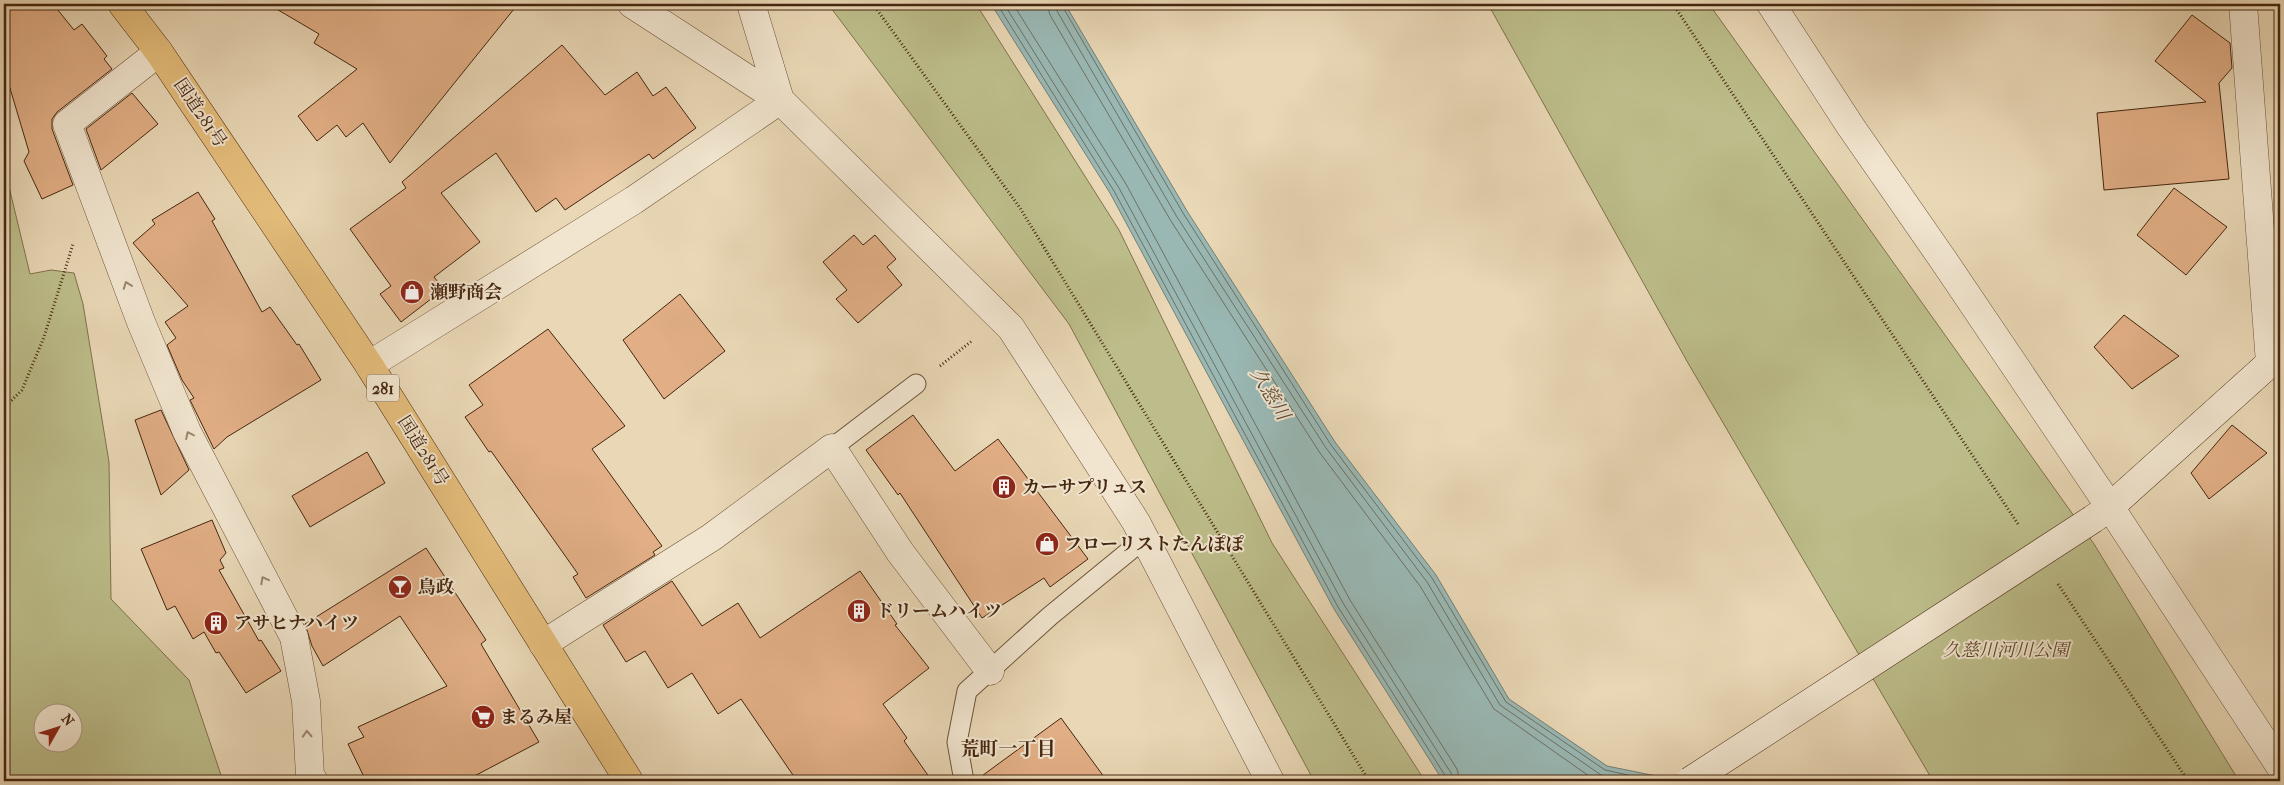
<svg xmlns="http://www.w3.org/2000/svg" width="2284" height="785" font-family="'IM FELL French Canon','Noto Serif JP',serif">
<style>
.green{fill:#bcbd8a;stroke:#80724d;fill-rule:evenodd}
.water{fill:#99b8b4;stroke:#777e72}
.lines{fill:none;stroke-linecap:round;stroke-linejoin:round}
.shore{stroke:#6f6f62;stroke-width:1}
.building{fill:#e1ae85;stroke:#452610}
.lane-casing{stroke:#6e5239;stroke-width:21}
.street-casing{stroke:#6e5239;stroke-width:29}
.secondary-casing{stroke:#452610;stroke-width:29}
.highway-casing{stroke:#452610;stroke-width:29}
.path{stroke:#452610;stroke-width:3;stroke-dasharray:1 2.5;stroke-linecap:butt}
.lane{stroke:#f1e5cf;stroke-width:19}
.street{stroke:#f1e5cf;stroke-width:28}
.secondary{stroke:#f1e5cf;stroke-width:28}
.highway{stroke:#e4bc7a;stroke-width:28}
.secondary-bridge-casing{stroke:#452610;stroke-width:29;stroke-linecap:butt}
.secondary-bridge{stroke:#f1e5cf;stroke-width:28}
.oneway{stroke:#9b8670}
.labels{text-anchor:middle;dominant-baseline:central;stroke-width:4;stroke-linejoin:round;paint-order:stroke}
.shield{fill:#f1e5cf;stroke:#795f49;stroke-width:1}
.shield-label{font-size:16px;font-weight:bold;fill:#452610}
.street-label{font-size:18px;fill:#452610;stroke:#f1e5cf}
.poi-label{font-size:18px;font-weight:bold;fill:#452610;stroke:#f1e5cf;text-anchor:start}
.park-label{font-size:18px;font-style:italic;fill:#5d4428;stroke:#f1e5cf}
.water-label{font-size:19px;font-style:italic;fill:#5a4a39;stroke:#f1e5cf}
.neighbourhood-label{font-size:19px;font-weight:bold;fill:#452610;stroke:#f1e5cf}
</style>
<rect width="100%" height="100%" fill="#e9d7b5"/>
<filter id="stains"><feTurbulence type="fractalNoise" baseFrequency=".004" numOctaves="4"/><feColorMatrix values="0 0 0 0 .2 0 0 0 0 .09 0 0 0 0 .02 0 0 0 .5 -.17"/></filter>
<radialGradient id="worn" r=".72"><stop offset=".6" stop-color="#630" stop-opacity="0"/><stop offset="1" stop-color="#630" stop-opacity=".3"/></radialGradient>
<path class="green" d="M828 4H976L1119 230 1272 543 1425 781H1314L1069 324Z
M1488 4H1709L2094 544 2239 781H1933L1688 363Z
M4 166 30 274 51 270 74 273 83 304 109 462 111 599 189 680 223 781H4ZM42 712H72V742H42Z"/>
<path class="water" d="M991 4H1065L1187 211 1335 442 1436 575 1509 699 1607 766 1681 781H1443L1334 609 1110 193Z"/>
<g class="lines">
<path class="shore" d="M997 4 1114 191 1338 607 1446 777 1447 781
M1004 4 1119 188 1343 603 1451 773 1453 781
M1013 4 1126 184 1350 600 1457 769 1460 781
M1047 4 1050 15 1171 221 1320 453 1420 586 1494 709 1596 781
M1055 4 1057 11 1177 217 1326 448 1427 582 1500 705 1601 775 1625 781
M1061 4 1183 213 1331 445 1432 578 1506 702 1605 770 1656 781"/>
</g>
<path class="building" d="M4 4H53L74 30 82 24 107 56 104 59 112 69 57 112 52 119V129L73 185 42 199 24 161 29 152 4 68Z
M268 4H518L390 163 363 123 346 137 337 125 317 141 298 116 357 69 314 43 319 34Z
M2192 15 2230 43 2232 68 2219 83 2229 179 2104 190 2097 113 2206 102 2155 61Z
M562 45 605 95 637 72 653 96 666 87 696 128 653 159 649 154 565 210 556 198 536 212 496 153 441 193 480 242 434 277 444 289 401 322 380 294 391 286 350 229 406 188 402 182Z
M132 93 158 124 101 170 86 129Z
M2174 188 2227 227 2186 275 2137 235Z
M198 192 215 219 212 221 262 312 270 307 297 345 299 344 321 380 227 437 214 449 190 400 194 398 182 380 167 345 176 338 165 322 188 306 133 243 155 224 152 220Z
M854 235 863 245 875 235 896 259 887 267 902 285 858 323 836 299 847 290 823 262Z
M680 294 725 351 664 399 623 340Z
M2124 315 2179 356 2132 389 2094 347Z
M548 329 625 426 592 449 662 546 653 552 655 555 586 598 573 577 578 574 491 451 489 452 465 417 483 405 469 385Z
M161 410 189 470 161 495 135 420Z
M913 415 955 471 998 439 1088 559 1050 587 1044 578 982 618 900 493 898 495 866 450Z
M2232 425 2267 453 2209 499 2191 473Z
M367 452 385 483 310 527 292 496Z
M212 520 226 553 220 560 224 568 219 570 259 641 261 640 281 671 246 693 219 652 216 653 204 632 193 639 175 606 167 610 141 549Z
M426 548 486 640 481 644 539 742 465 781H366L348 744 364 737 358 727 447 686 400 616 323 666 312 646 305 624Z
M860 571 897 624 895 625 929 668 883 704 907 738 904 741 932 781H797L741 699 718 714 692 673 668 688 645 651 626 662 603 625 672 581 702 626 738 603 760 638Z
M1061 718 1107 781H975Z"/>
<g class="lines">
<g class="lane-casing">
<path id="lane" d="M832 448 916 384
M964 781 957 742 967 691 1050 616 1144 539"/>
</g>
<g class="street-casing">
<path id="street" d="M632 4 780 100 1011 328 1136 522 1270 781
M1771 4 1851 127 1944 261 2110 507 2280 766
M2243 4 2270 363
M159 52 67 124 141 322 187 432 294 637 306 701 310 776 314 781
M369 365 634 200 780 100 751 4
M543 644 712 537 832 448 900 552 990 671"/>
</g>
<g class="secondary-casing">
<path id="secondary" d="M2093 519 2110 507 2270 363 2280 357"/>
</g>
<g class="highway-casing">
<path id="highway" d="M122 4 159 52 369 365 629 781"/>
</g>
<path class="path" d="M873 4 1020 208 1369 781
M1673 4 2018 524
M940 366 973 340
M4 408 22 390 44 337 73 244
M2058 584 2188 781"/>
<use href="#lane" class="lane"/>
<use href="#street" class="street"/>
<use href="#secondary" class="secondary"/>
<use href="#highway" class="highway"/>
<g class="secondary-bridge-casing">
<path id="secondary-bridge" d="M1690 781 2093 519"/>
</g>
<use href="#secondary-bridge" class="secondary-bridge"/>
</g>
<defs><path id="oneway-chevron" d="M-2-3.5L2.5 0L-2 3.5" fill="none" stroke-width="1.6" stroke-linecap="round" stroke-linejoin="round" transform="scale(1.25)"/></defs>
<g class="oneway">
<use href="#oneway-chevron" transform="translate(127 285) rotate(-110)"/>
<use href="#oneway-chevron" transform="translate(189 435) rotate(-116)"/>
<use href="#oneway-chevron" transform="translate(264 580) rotate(-118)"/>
<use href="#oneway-chevron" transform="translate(307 734) rotate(-93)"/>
</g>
<defs>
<g id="shop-disc" transform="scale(1.25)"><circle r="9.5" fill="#8f2418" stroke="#f1e5cf"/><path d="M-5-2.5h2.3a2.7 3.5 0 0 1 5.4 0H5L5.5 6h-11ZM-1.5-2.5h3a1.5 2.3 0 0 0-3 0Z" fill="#fff"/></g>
<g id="building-disc" transform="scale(1.25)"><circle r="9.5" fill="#8f2418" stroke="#f1e5cf"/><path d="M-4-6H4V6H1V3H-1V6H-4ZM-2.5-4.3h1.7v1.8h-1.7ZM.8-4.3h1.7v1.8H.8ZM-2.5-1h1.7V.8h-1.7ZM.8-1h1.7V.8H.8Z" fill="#fff"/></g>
<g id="bar-disc" transform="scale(1.25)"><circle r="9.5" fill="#8f2418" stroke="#f1e5cf"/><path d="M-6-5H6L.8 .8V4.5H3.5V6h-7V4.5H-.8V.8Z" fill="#fff"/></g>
<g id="supermarket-disc" transform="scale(1.25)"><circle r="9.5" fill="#8f2418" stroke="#f1e5cf"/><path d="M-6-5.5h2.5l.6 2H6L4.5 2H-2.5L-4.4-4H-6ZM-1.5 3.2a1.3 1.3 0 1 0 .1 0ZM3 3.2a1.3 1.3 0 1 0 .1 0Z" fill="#fff"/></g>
</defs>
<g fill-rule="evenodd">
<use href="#shop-disc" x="412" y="292"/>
<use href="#building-disc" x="1004" y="487"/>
<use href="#shop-disc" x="1047" y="544"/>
<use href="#bar-disc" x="400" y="587"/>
<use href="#building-disc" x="859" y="611"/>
<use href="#building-disc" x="216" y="623"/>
<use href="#supermarket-disc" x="483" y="717"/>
</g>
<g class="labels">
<rect class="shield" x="367" y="374.5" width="32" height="27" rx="4"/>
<g class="shield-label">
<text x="383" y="388">281</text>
</g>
<g class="street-label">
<text transform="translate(200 113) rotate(56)">国道281号</text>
<text transform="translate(423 451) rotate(58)">国道281号</text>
</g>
<g class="poi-label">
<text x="430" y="292">瀬野商会</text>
<text x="1022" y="487">カーサプリュス</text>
<text x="1064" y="544">フローリストたんぽぽ</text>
<text x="418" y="587">鳥政</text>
<text x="876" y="611">ドリームハイツ</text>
<text x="234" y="623">アサヒナハイツ</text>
<text x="500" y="717">まるみ屋</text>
</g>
<g class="park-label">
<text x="2006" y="650">久慈川河川公園</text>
</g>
<g class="water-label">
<text transform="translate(1270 394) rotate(59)">久慈川</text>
</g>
<g class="neighbourhood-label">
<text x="1008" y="749">荒町一丁目</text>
</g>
</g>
<rect width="2284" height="785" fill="none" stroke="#e9d7b5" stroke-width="20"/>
<rect x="5" y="5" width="2274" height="775" fill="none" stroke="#452610" stroke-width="2.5"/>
<rect x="10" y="10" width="2264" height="765" fill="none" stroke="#452610"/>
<g transform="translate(58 728) rotate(51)"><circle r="24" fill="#f1e5cf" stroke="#ac9983"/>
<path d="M0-4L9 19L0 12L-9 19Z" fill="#8f2418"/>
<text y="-8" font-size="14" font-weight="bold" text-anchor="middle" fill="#452610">N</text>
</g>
<rect width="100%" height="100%" filter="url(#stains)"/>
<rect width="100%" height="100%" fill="url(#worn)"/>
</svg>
